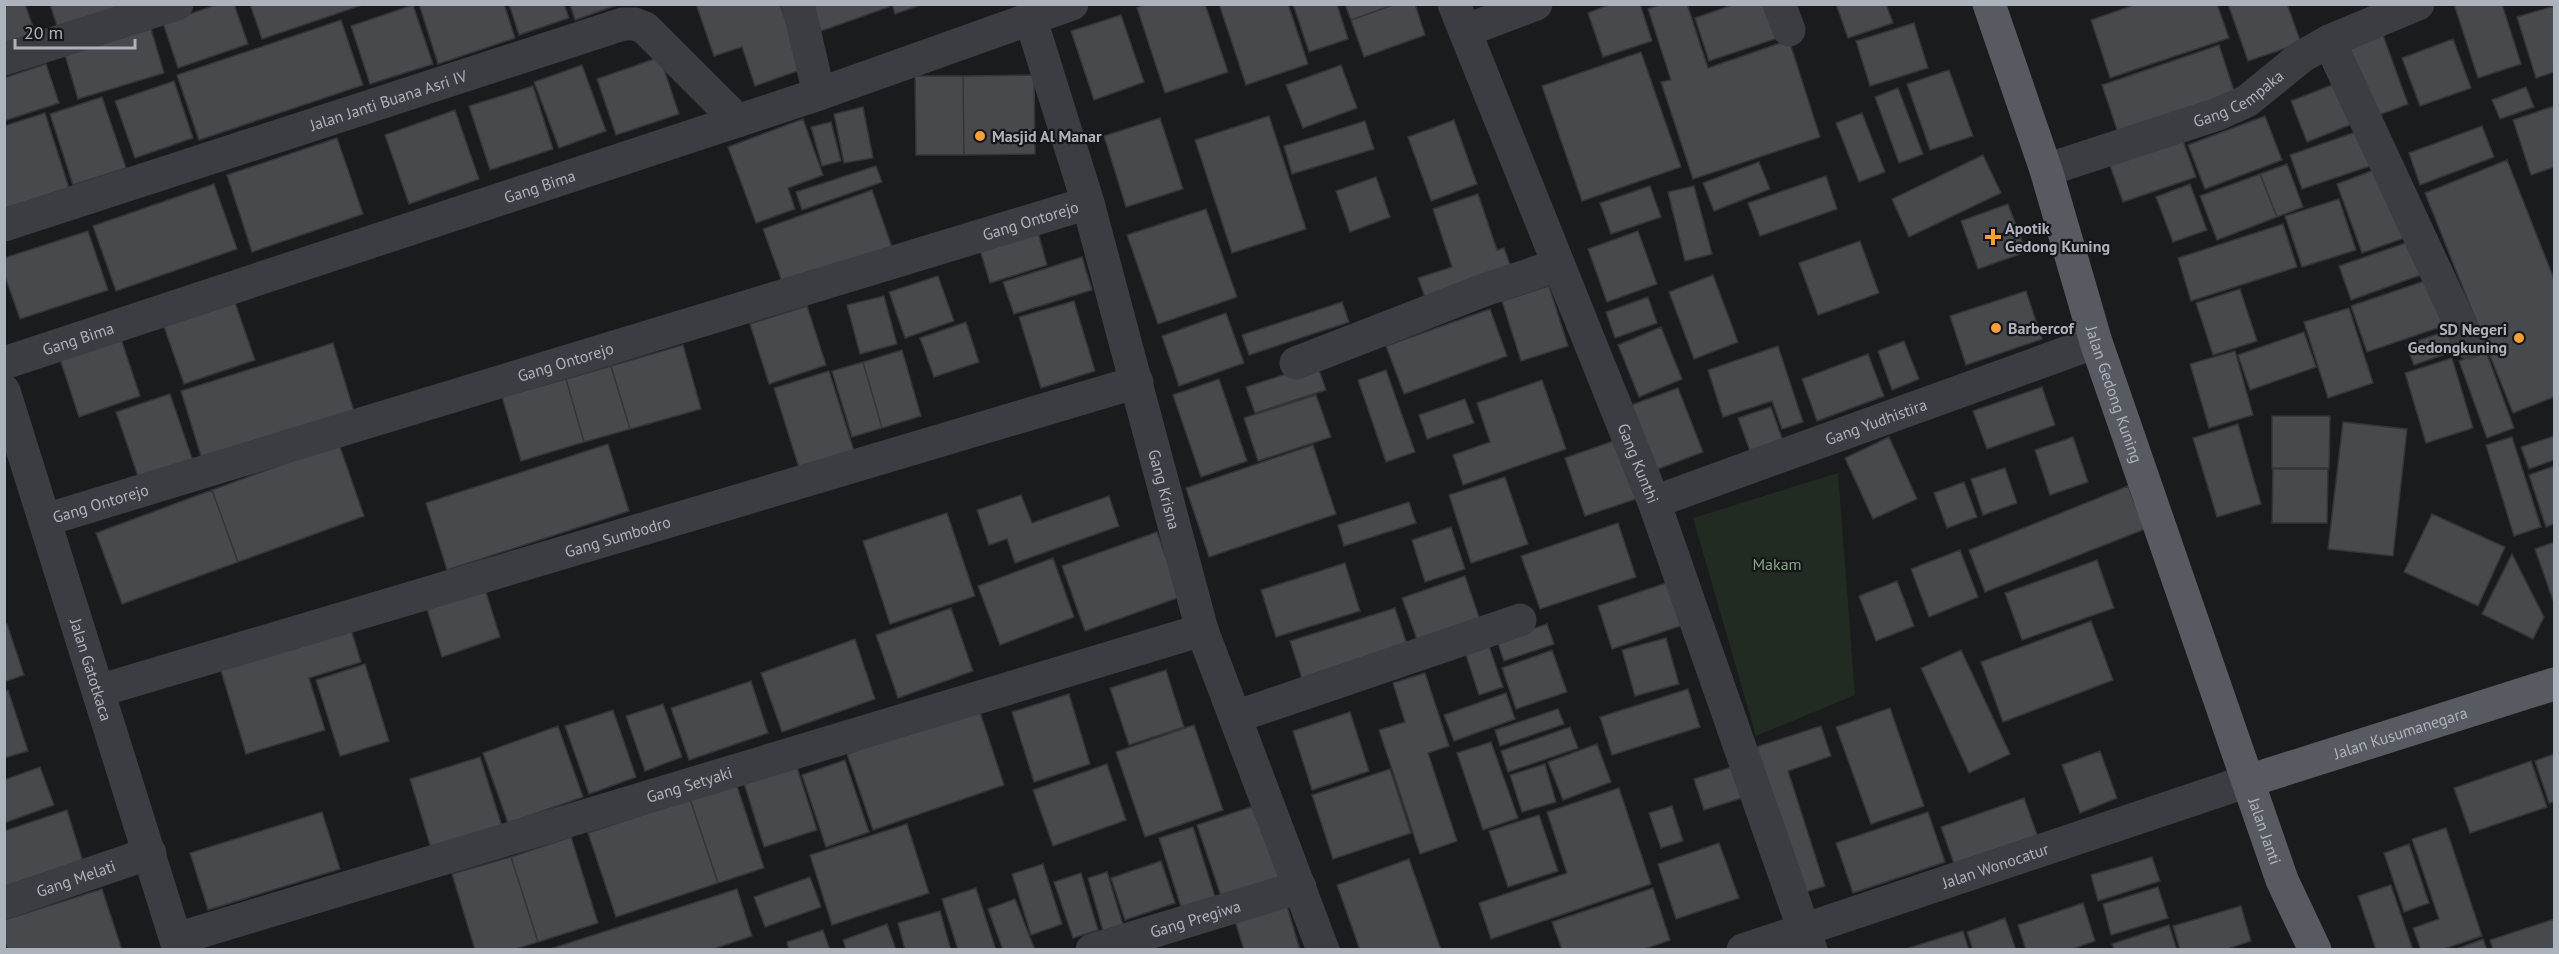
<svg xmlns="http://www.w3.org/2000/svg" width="2559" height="954" font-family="'PT Sans',sans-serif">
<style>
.green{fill:#222b22}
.building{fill:#47494d;stroke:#343539;stroke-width:1.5}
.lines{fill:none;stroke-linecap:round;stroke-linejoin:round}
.minor{stroke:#3b3d42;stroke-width:33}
.tertiary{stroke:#3b3d42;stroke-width:33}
.primary{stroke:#575a61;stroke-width:33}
.poi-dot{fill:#f49f3b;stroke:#151618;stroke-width:2}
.labels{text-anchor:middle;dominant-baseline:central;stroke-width:4.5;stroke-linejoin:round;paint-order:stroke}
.street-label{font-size:16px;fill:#adb3bc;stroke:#151618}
.poi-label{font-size:16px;font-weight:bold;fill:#adb3bc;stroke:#151618;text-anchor:start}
.park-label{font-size:16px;fill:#86a784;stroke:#151618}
</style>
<rect width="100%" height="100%" fill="#1a1b1d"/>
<path class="green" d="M1838 473 1855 695 1756 736 1693 518Z"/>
<path class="building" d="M25 4 38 41 4 53V5Z
M50 4H137L59 32Z
M219 4H234L248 44 178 68 163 23Z
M250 4H365L262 39Z
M419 4H504L515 38 438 64Z
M509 4H564L569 18 519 35Z
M570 4H620L575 20Z
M696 4H780L803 69 755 86 742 47 714 56Z
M812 4H889V7L821 31Z
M892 4H923L895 14Z
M1146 4H1205L1228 72 1165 93 1137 8Z
M1219 4H1288L1308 64 1246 85Z
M1293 4H1337L1348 39 1309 52Z
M1345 4H1396L1351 20Z
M1396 4H1415L1425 35 1364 57 1351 20Z
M1611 4H1640L1652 41 1603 57 1588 13Z
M1662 4H1687L1708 68 1789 40 1820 137 1693 179 1661 82 1671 80 1648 9Z
M1735 4H1773L1784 36 1709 61 1695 18Z
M1836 4H1886L1893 23 1848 38Z
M2137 4H2217L2229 38 2110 78 2091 20Z
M2228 4H2287L2301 43 2248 61Z
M2454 4H2502L2521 64 2478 78Z
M413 5 433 64 370 84 351 26Z
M2554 6V72L2536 78 2517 17Z
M1121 15 1144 82 1094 100 1071 31Z
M341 20 363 85 199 140 177 75Z
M1914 23 1928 68 1870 86 1856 41Z
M151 29 164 73 78 99 65 55Z
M2383 35 2408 104 2371 118 2347 48Z
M2453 39 2471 88 2420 106 2402 58Z
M2219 45 2236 97 2119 136 2102 85Z
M1641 52 1681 167 1582 201 1542 86Z
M660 57 679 114 616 135 597 79Z
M46 64 59 103 4 121V78Z
M582 65 606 131 559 148 534 82Z
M1341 65 1357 108 1303 128 1286 85Z
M1949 70 1973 136 1930 150 1907 84Z
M1034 75 1035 154 964 155 963 76Z
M915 76H963L964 155H916Z
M174 81 193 138 135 158 115 101Z
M2342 81 2357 122 2307 142 2291 101Z
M533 86 553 149 490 170 469 106Z
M2526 87 2534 107 2500 119 2492 100Z
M1898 88 1923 154 1899 163 1875 97Z
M102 97 126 168 73 185 50 114Z
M2554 106V167L2531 175 2513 120Z
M863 107 873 158 844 163 834 114Z
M455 110 479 179 409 204 385 135Z
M45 113 69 188 4 209V126Z
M1862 113 1885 172 1859 182 1836 123Z
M1269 116 1306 229 1232 253 1195 140Z
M2265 116 2282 160 2205 189 2188 145Z
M1160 118 1183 189 1126 207 1104 136Z
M803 119 823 175 788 188 795 209 756 223 728 147Z
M1454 120 1477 184 1431 201 1408 137Z
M1365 121 1374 149 1292 174 1284 146Z
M831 122 841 161 822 166 811 127Z
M2482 126 2494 157 2420 185 2409 153Z
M2367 128 2379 163 2302 189 2290 155Z
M2181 135 2196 177 2123 202 2108 160Z
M337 138 363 214 252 252 227 175Z
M1983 155 2001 193 1909 237 1892 199Z
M2507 160 2554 279V397L2513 413 2425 193Z
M1759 162 1770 189 1714 211 1703 183Z
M2287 164 2303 207 2277 217 2260 174Z
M876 166 882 182 802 210 796 192Z
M2382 167 2407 237 2362 253 2337 184Z
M2260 174 2277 217 2217 240 2200 196Z
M1826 176 1837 209 1760 236 1748 203Z
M1376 177 1390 217 1350 232 1336 191Z
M214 184 237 249 116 291 93 226Z
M2190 184 2207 230 2173 242 2156 197Z
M1650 186 1661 217 1611 234 1600 203Z
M1694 186 1712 254 1685 261 1668 192Z
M872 190 893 250 785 290 763 229Z
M1478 194 1497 250 1504 248 1513 273 1427 303 1418 278 1452 267 1433 209Z
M2339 199 2356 250 2302 267 2285 216Z
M2008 204 2026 252 1978 269 1961 221Z
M1206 209 1237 297 1158 324 1127 235Z
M2283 224 2297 267 2191 301 2178 258Z
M1037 229 1047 265 990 283 979 247Z
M88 231 108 290 20 319 4 273V258Z
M1638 231 1657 284 1607 302 1588 249Z
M2417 239 2429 272 2351 300 2339 266Z
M1860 241 1879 293 1818 315 1799 263Z
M1082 257 1092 290 1014 314 1003 282Z
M1713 275 1738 342 1694 359 1669 292Z
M938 276 954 321 905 338 889 292Z
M2436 277 2452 323 2367 352 2351 306Z
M1549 286 1568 346 1521 361 1502 301Z
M2240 289 2257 341 2213 355 2196 303Z
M2026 291 2042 339 1966 365 1950 316Z
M232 294 255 360 184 384 161 318Z
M884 296 897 344 860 354 847 305Z
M1648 297 1657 323 1615 338 1606 312Z
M1074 301 1095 371 1041 388 1019 317Z
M1342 302 1349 322 1249 355 1242 335Z
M807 306 826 365 769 384 750 324Z
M2349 308 2373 383 2328 398 2304 322Z
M1490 309 1507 356 1404 394 1386 346Z
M1226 313 1244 363 1179 386 1162 336Z
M966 322 979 362 934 377 920 338Z
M1661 327 1682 379 1639 397 1618 345Z
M2454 328 2460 349 2414 365 2406 345Z
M2304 332 2316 367 2250 390 2238 355Z
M120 336 140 396 79 417 59 356Z
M1904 341 1919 379 1892 390 1878 351Z
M333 343 356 418 204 466 181 391Z
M683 345 701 409 630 429 611 366Z
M1778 346 1803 422 1782 429 1772 401 1723 417 1708 370Z
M902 350 921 416 882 428 863 362Z
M2235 351 2253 415 2209 428 2190 364Z
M2486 351 2514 428 2487 438 2459 361Z
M1868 354 1884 396 1817 421 1802 379Z
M2452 358 2473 428 2426 443 2405 373Z
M863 362 882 428 852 437 832 371Z
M1317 364 1326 390 1255 413 1246 387Z
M611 366 630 429 584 442 566 379Z
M1386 370 1415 452 1386 462 1358 380Z
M829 371 854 451 799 468 774 388Z
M566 379 584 442 521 461 502 397Z
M1219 379 1247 461 1201 477 1173 395Z
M1542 380 1566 449 1463 485 1453 455 1490 442 1477 403Z
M2042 387 2055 425 1987 449 1973 411Z
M1678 388 1703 452 1650 472 1626 407Z
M170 394 195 467 141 485 116 412Z
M1316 395 1331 437 1258 461 1244 418Z
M1465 399 1474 423 1427 439 1419 415Z
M1771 407 1785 447 1753 459 1738 418Z
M2272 416H2330L2329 468H2272Z
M2343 422 2407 429 2393 556 2328 549Z
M2238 424 2261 504 2217 517 2193 438Z
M2554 436V460L2529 469 2521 447Z
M1889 437 1917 499 1873 519 1845 458Z
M2073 437 2088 482 2050 495 2035 450Z
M2512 437 2541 527 2514 536 2486 445Z
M1619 439 1639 498 1585 516 1565 458Z
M339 444 364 516 238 562 212 490Z
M608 444 629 511 447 570 426 503Z
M1313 445 1336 514 1209 557 1186 488Z
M2554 466V524L2546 527 2529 475Z
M2005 468 2017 503 1983 515 1971 479Z
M2273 469H2328L2327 523H2272Z
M1505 477 1528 544 1471 563 1449 495Z
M1964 482 1977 517 1947 528 1934 493Z
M2128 486 2145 529 1985 592 1969 550Z
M212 490 238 562 122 604 96 533Z
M1021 495 1032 523 1109 496 1119 526 1015 563 1007 539 989 545 977 510Z
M1409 502 1416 523 1344 546 1338 525Z
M947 513 975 596 890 624 863 541Z
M2432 514 2505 547 2478 606 2404 572Z
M1618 523 1636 577 1540 609 1521 556Z
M1451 527 1465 569 1425 582 1412 540Z
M1157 532 1180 597 1085 631 1062 566Z
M2554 542V603L2535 549Z
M1960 550 1978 597 1929 617 1911 569Z
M2512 554 2544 617 2533 639 2482 614Z
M1053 558 1074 617 1000 645 978 586Z
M2097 560 2114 608 2022 640 2005 593Z
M1345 563 1360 611 1276 637 1261 590Z
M1465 576 1481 623 1419 645 1402 598Z
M1672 581 1686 624 1612 649 1598 606Z
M1897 581 1914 626 1876 641 1859 596Z
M485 589 500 637 442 657 427 609Z
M951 608 973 671 898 698 876 635Z
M1395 608 1409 651 1304 685 1290 641Z
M2091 621 2113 680 2003 722 1981 662Z
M349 623 361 662 309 678 325 730 246 754 219 664Z
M7 624 24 675 4 682V625Z
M1547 624 1554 644 1504 661 1497 641Z
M1666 638 1679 684 1635 696 1622 650Z
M855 639 875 699 782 732 761 673Z
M1487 640 1503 687 1479 695 1464 649Z
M1552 650 1567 692 1516 709 1502 668Z
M1961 650 2010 754 1969 773 1921 668Z
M365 664 389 741 340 756 316 680Z
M1166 670 1184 727 1129 745 1110 688Z
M1425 673 1449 746 1428 753 1457 841 1420 854 1379 730 1405 722 1393 683Z
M751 681 768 733 689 760 671 708Z
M1688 689 1700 727 1612 755 1600 717Z
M8 690 28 751 4 758V692Z
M1506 693 1515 719 1454 741 1444 715Z
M1069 694 1090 764 1034 782 1012 712Z
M663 704 682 757 645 771 626 716Z
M1890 708 1924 806 1871 824 1836 727Z
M979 709 1004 785 873 830 847 754Z
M1558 709 1564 724 1500 746 1495 730Z
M613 710 636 777 589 794 565 726Z
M1350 712 1369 771 1312 790 1293 731Z
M1194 725 1223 810 1145 837 1116 752Z
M558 726 583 797 508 823 483 753Z
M1821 726 1831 756 1788 771 1825 886 1797 895 1750 749Z
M1570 727 1578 748 1508 772 1501 751Z
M1491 742 1518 818 1483 830 1457 753Z
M1597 744 1611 782 1563 800 1548 762Z
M2100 751 2117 798 2080 813 2062 765Z
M2554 754V802L2549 803 2535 761Z
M480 757 502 826 431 848 410 779Z
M845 760 869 832 826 847 802 775Z
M2531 761 2547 807 2470 833 2454 788Z
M1107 764 1126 820 1053 846 1033 790Z
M1545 764 1556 802 1522 812 1510 775Z
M1738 765 1748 796 1704 810 1694 779Z
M40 767 54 805 4 823V780Z
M797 767 817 830 764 847 744 783Z
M1390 769 1411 833 1333 859 1312 795Z
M736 783 764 868 718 883 690 799Z
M1619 788 1651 884 1491 939 1479 903 1567 873 1547 812Z
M2024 798 2040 843 1957 872 1941 827Z
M690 799 718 883 616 917 588 833Z
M1260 804 1284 877 1222 899 1197 825Z
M1672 806 1683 841 1661 848 1649 813Z
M67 810 84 865 4 891V831Z
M322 812 340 869 208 910 190 853Z
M1928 812 1945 862 1853 893 1836 843Z
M1539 815 1558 871 1508 887 1489 831Z
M907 824 929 893 832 925 810 855Z
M1193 827 1216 900 1182 910 1159 838Z
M2446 828 2482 936 2441 950H2421L2413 928 2439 919 2412 839Z
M571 837 598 923 538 942 511 857Z
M1719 843 1739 898 1676 919 1658 864Z
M2409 844 2429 903 2404 912 2384 853Z
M511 857 538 942 513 950H475L452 874Z
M2152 857 2160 881 2098 901 2091 875Z
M1409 859 1441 950H1360L1337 885Z
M1161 861 1175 903 1125 920 1111 878Z
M1043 864 1062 924 1031 935 1012 874Z
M1107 872 1123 925 1103 931 1088 878Z
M1081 873 1098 930 1073 938 1054 882Z
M810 877 821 907 765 927 754 897Z
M2391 885 2413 950H2376L2358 896Z
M2158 887 2168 918 2111 935 2103 904Z
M976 888 996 950H958L942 899Z
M1653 888 1670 940 1642 950H1562L1552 922Z
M102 889 122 950H8L4 940V920Z
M737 889 752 936 710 950H547Z
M1015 899 1035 950H1003L988 909Z
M2083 903 2095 941 2069 950H2026L2018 925Z
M1287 906 1300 950H1244L1235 921Z
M2241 906 2251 941 2224 950H2180L2173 926Z
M940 911 951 950H905L898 923Z
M2005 918 2016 950H1973L1967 932Z
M2554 919V950H2493L2490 940Z
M887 924 896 950H846L843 940Z
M2169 925 2177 950H2114L2112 944Z
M823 930 830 950H789L787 942Z
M1963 931 1969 950H1902Z
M2483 939 2487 950H2454Z"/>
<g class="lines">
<g class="minor">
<path d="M798 4 819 94"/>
<path id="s1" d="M1454 4 1654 502 1811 950"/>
<path d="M1779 4 1789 30"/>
<path id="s2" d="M1031 20 1088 203 1202 630 1323 950"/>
<path d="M1465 31 1536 4"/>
<path d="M2329 41 2469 343"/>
<path d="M4 59 177 4"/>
<path id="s3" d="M2046 170 2218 114 2247 101 2301 57 2329 41 2418 4"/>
<path id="s4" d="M4 225 623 24H635L645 28 738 121"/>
<path id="s5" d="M4 363 819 94 1072 4"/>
<path d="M1296 363 1484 290 1558 265"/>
<path id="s6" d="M4 391 179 950"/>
<path id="s7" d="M1654 502 2096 342"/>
<path id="s8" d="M45 520 1088 203"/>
<path id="s9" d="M98 691 1137 382"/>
<path d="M1235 717 1520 620"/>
<path id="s10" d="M4 903 150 853"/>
<path id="s11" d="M176 939 1202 630"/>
<path id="s12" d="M1092 950 1300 887"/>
</g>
<path class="tertiary" id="s13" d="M1743 950 2248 781"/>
<g class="primary">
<path id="s14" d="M1989 4 2046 170 2096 342 2282 880 2315 950"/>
<path id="s15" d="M2248 781 2554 684"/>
</g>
</g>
<g class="poi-dot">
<circle cx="980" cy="136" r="6"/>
<path d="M1990 228h6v6h6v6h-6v6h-6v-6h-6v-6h6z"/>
<circle cx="1996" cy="328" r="6"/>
<circle cx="2519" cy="338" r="6"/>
</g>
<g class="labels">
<g class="street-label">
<text stroke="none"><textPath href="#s3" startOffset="206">Gang Cempaka</textPath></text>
<text stroke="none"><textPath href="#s4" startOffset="404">Jalan Janti Buana Asri IV</textPath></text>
<text stroke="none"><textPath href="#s5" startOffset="564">Gang Bima</textPath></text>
<text stroke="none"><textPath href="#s8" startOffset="1030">Gang Ontorejo</textPath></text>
<text stroke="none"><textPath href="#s5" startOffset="78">Gang Bima</textPath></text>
<text stroke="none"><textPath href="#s8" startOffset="544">Gang Ontorejo</textPath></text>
<text stroke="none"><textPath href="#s14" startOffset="410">Jalan Gedong Kuning</textPath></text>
<text stroke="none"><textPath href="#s7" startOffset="236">Gang Yudhistira</textPath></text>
<text stroke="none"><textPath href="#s1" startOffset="495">Gang Kunthi</textPath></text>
<text stroke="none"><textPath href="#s2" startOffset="488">Gang Krisna</textPath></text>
<text stroke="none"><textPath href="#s8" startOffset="58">Gang Ontorejo</textPath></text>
<text stroke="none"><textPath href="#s9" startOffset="542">Gang Sumbodro</textPath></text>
<text stroke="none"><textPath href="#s6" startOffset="292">Jalan Gatotkaca</textPath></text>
<text stroke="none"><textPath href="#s15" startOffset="160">Jalan Kusumanegara</textPath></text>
<text stroke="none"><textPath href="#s11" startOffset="536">Gang Setyaki</textPath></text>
<text stroke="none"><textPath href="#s14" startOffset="872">Jalan Janti</textPath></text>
<text stroke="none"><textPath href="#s13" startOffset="266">Jalan Wonocatur</textPath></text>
<text stroke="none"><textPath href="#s10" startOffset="76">Gang Melati</textPath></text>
<text stroke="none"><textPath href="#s12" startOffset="108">Gang Pregiwa</textPath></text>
</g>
<g class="poi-label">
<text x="992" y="136">Masjid Al Manar</text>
<text x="2005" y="228">Apotik<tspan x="2005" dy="18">Gedong Kuning</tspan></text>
<text x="2008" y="328">Barbercof</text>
<text x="2507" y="329" text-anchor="end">SD Negeri<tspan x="2507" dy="18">Gedongkuning</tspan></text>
</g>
<g class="park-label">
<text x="1777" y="564">Makam</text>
</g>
</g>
<rect width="2559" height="954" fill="none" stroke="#adb3bc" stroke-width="12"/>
<path d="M15 39v9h120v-9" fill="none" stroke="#adb3bc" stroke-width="3"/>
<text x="24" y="39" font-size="18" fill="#adb3bc" stroke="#151618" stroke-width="4.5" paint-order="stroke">20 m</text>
</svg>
